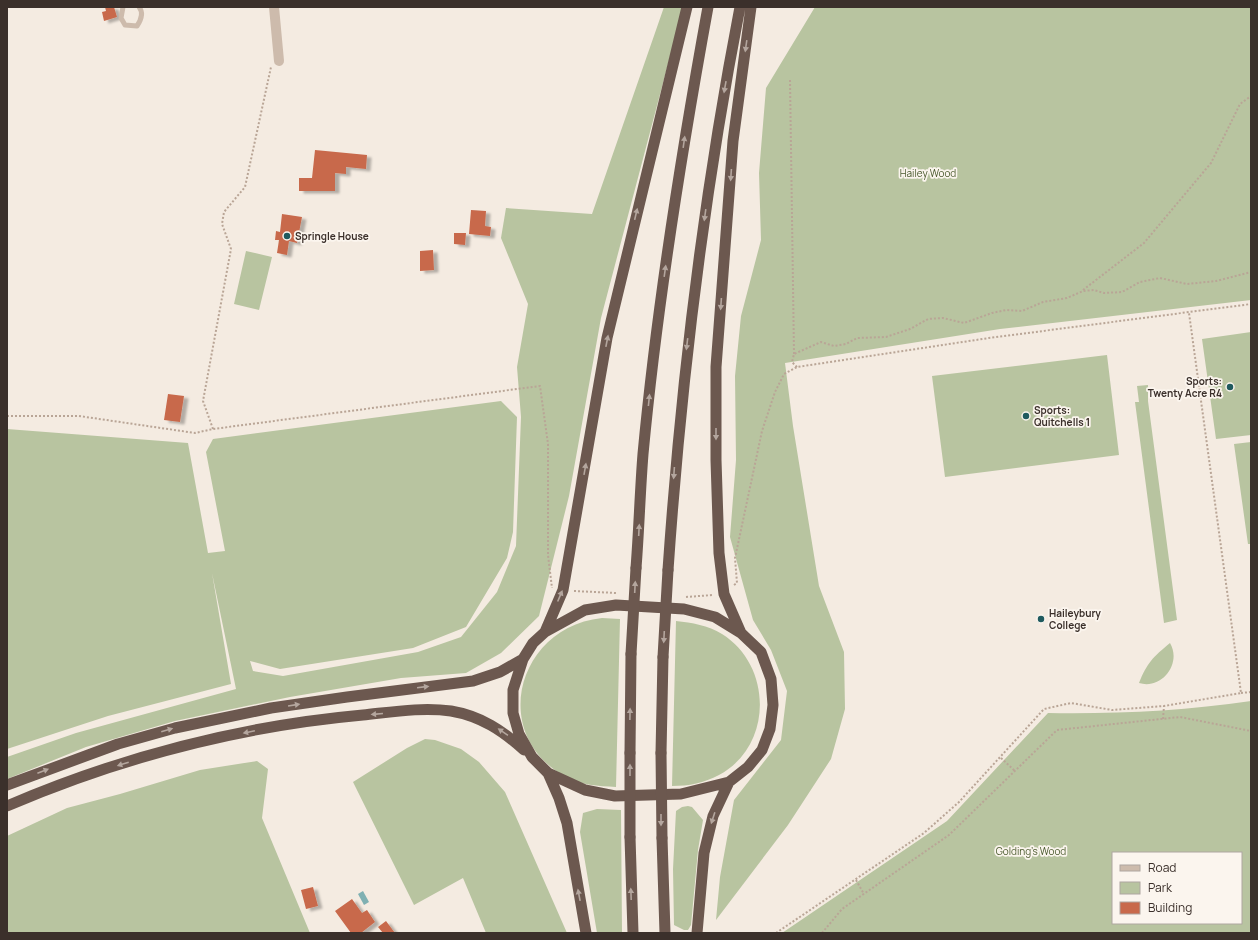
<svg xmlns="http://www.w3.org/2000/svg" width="1258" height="940" font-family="Manrope,sans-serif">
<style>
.green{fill:#b8c4a0;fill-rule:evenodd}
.water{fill:#7fb0b2}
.building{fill:#c8694b;filter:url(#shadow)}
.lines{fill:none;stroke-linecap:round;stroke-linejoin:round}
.path{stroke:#b9a596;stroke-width:2;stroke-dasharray:2 2;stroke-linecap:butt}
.service{stroke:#cdbbac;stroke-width:5}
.minor{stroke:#cdbbac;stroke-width:10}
.trunk{stroke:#6c584f;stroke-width:11}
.trunk-bridge{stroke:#6c584f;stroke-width:11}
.oneway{fill:#b4a69e}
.poi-dot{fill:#1f5a5e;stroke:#fbf5ee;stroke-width:1.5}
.labels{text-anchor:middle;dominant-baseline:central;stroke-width:3.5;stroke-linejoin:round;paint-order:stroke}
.park-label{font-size:10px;fill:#4a5a2e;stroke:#fbf5ee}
.poi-label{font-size:10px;font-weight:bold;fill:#3b302b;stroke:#fbf5ee;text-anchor:start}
</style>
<defs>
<filter id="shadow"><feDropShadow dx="4.5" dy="2.5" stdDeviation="1" flood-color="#0004"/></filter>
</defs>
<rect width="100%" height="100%" fill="#f4ebe1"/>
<path class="green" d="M664 7H683L601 318 569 496 539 616 501 653 466 673 401 678 290 697 175 721 86 747 7 779V757L76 733 236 689 212 573 231 684 108 716 7 749V429L188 443 208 553 225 551 206 452 213 439 501 401 517 417 513 532 507 558 466 627 413 648 280 669 250 661 253 671 283 676 418 652 461 637 497 592 516 546 521 417 517 367 528 304 501 238 506 208 592 214Z
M815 7H1251V300L1000 329 785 363 793 426 819 586 844 652 845 709 831 759 788 825 716 920 720 877 734 800 781 740 787 691 771 650 753 620 730 537 736 460 735 376 741 316 761 240 759 173 766 88Z
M246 251 272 257 259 310 234 304Z
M1251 332V435L1216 439 1202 339Z
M1107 355 1119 455 945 477 932 376Z
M1148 385V401L1177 620 1164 623 1135 402H1139L1137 386Z
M1251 442V544H1248L1234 444Z
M602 618 620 619 616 787C598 786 581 785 566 777 488 735 517 627 602 618Z
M676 621C692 623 708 625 722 634 773 666 773 746 719 775 704 783 689 786 672 786Z
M1170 643C1182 663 1162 690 1139 683 1147 663 1153 657 1170 643Z
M1251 701V933H782L947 821 1048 713C1116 714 1184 711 1251 701ZM1113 853H1241V923H1113Z
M425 739 435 740 461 749 479 762 505 792 567 933H486L463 878 414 905 353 782 407 748Z
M257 761 268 769 262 818 310 933H7V836L67 808 120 794 200 770Z
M688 806 692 807 703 820 698 850 691 925 688 930H684L674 925 673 869 676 811 682 807Z
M597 809 621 810 622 933H597L580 832 583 813Z"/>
<path class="water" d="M363 891 369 902 364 905 358 894Z"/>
<path class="building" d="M105 7H114L117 17 104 21 102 12 106 11Z
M315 150 367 155 366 169 346 167V174L335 173V191H299V178H312Z
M471 210 486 211 485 226 491 227 490 236 469 234Z
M282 214 302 217 297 243 289 241 287 255 277 253 279 240H275L276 231 280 232Z
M454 233H466L465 245 454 244Z
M433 250 434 270 420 271V251Z
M168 394 184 396 180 422 164 420Z
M313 887 318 906 306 909 301 890Z
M352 899 362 913 367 910 375 922 361 933H351L335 911Z
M386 921 395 933H383L378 927Z"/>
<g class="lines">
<path class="path" d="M790 80 794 354
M1083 290 1144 243 1211 163 1240 104 1251 96
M797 367 792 362 794 354 821 342 834 346 846 344 857 338 886 337 910 329 928 319 943 318 964 323 992 313 1006 310 1022 311 1043 302 1067 298 1083 291 1094 290 1104 293 1122 292 1140 282 1160 278 1187 284 1216 281 1251 272
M7 416H79L195 433 213 429 540 386 548 444V555L552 588
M213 429 203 401 231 249 222 224 224 212 245 187 271 67
M734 585 737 583 735 558 762 431 775 392 784 374 797 367 989 338 1251 304
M574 591 616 593
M686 597 713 595
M1241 693 1251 692
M1163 719 1164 706
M1001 758 1015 771
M856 880 864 894
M776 933 924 833 959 802 1044 709 1071 703 1112 710 1164 706 1241 693 1189 313
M822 933 842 909 949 835 1057 730 1180 717 1251 731"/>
<path class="service" d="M123 7 121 18 125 25 137 26C141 20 144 13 139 7"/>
<path class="minor" d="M274 7 279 61"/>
<path class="trunk" d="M636 568C639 530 640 492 643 454 657 304 681 155 708 7
M668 570C681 381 704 193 740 7
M616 605 684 609 715 617 741 633 761 652 771 679 773 705 770 729 762 750 748 767 729 782 681 794 615 796 585 790 548 773 532 757 519 734 513 713V690L523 659 533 643 545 632 585 610Z
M545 632 563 590 607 338 687 7
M741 633 724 594 719 553 716 460V367L733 141 751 7
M630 753 631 654
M661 753 663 657
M548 773 559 798 567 823 586 933
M7 785 118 744 175 728 271 708 347 697 473 681 500 672 523 659
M7 806C119 758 241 726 363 715 392 712 422 707 451 711 481 716 503 731 524 750
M630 837 633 933
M662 838 665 933
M697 933 704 853 713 816 729 782"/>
<path class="trunk-bridge" d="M631 654 636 568
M663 657 668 570
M630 753V837
M661 753 662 838"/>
</g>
<defs><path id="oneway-solid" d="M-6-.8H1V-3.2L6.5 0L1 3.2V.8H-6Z"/></defs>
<g class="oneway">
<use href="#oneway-solid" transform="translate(746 46) rotate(98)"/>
<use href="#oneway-solid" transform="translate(725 87) rotate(100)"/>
<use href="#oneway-solid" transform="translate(684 142) rotate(-82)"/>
<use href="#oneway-solid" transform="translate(731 175) rotate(94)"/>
<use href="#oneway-solid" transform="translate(636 214) rotate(-77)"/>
<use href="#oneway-solid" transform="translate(705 215) rotate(98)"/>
<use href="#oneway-solid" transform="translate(665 271) rotate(-82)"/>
<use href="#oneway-solid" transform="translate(721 304) rotate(94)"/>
<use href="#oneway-solid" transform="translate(607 341) rotate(-79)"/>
<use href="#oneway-solid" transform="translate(687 344) rotate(97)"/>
<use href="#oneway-solid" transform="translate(649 400) rotate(-84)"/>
<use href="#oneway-solid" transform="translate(716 434) rotate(90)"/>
<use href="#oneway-solid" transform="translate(585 469) rotate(-80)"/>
<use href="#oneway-solid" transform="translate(674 473) rotate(94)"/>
<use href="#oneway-solid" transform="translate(639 530) rotate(-87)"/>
<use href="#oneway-solid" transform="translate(635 587) rotate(-87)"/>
<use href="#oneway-solid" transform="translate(560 596) rotate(-67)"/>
<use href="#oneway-solid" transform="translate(664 637) rotate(93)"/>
<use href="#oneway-solid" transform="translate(423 687) rotate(-7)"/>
<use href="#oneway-solid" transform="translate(294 705) rotate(-9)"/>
<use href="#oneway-solid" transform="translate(377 714) rotate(175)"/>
<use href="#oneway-solid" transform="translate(630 714) rotate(-89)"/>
<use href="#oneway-solid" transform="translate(167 730) rotate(-16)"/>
<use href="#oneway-solid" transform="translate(249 732) rotate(168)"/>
<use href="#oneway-solid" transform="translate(503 732) rotate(-146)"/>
<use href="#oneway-solid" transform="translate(123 764) rotate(163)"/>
<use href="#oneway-solid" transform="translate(630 770) rotate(-90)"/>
<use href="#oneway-solid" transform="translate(43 771) rotate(-21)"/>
<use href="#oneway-solid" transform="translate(713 818) rotate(108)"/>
<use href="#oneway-solid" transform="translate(661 820) rotate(90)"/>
<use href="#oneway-solid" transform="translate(631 894) rotate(-92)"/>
<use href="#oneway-solid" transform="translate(579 895) rotate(-101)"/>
</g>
<g class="poi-dot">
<circle cx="287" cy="236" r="4"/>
<circle cx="1230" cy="387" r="4"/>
<circle cx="1026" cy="416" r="4"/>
<circle cx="1041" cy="619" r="4"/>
</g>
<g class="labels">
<g class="park-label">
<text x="928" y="173">Hailey Wood</text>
<text x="1031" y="851">Golding's Wood</text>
</g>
<g class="poi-label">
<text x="295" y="236">Springle House</text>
<text x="1222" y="381" text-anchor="end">Sports:<tspan x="1222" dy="12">Twenty Acre R4</tspan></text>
<text x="1034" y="410">Sports:<tspan x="1034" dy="12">Quitchells 1</tspan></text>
<text x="1049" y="613">Haileybury<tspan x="1049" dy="12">College</tspan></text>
</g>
</g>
<rect width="1258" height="940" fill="none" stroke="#3b302b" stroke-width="16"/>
<rect x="1112" y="852" width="130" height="72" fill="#fbf5ee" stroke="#aea6a0"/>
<rect x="1120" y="865" width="20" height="6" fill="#cdbbac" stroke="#aea6a0"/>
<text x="1148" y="872" font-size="12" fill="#3b302b">Road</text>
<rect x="1120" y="882" width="20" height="12" fill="#b8c4a0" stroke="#aea6a0"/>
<text x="1148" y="892" font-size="12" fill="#3b302b">Park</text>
<rect x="1120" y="902" width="20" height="12" fill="#c8694b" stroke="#aea6a0"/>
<text x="1148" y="912" font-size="12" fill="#3b302b">Building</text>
</svg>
